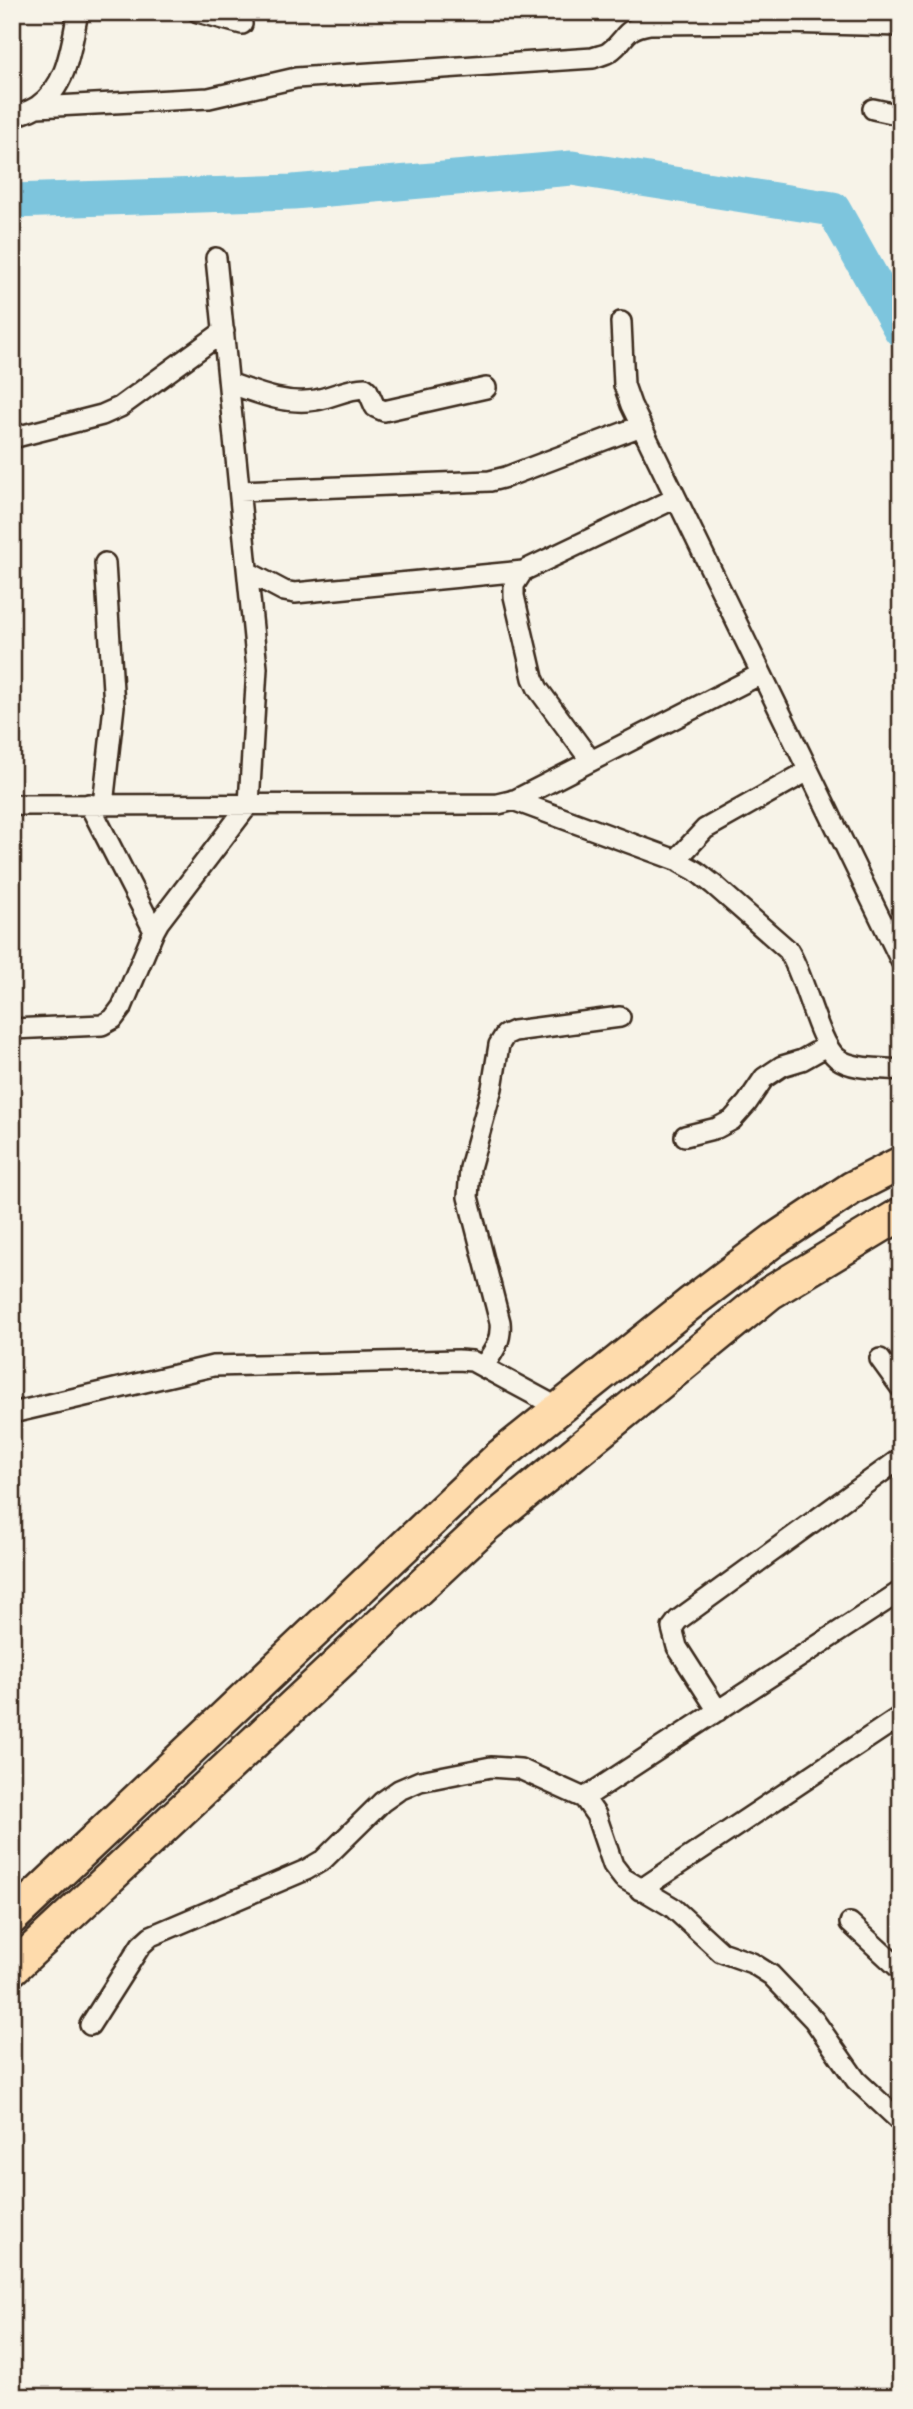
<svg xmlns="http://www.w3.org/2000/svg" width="913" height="2409" font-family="Itim,sans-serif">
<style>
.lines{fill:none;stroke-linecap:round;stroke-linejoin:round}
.river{stroke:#7dc5dd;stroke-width:35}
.minor-casing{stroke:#3b2a1e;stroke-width:24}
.trunk-casing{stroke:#3b2a1e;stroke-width:37}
.minor{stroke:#f7f3e8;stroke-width:19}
.trunk{stroke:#fedbac;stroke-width:32}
</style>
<rect width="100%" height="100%" fill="#f7f3e8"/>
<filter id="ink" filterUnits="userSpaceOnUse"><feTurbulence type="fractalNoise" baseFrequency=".0143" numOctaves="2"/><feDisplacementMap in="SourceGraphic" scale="14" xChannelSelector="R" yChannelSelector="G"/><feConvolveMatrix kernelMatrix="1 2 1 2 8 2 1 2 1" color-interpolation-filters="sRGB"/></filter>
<g filter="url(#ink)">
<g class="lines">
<path class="river" d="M12 201 293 192 572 168 833 209 901 330"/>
<g class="minor-casing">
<path id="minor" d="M198 12 242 24
M37 107 209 98 296 78 593 58C597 56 605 55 609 52 628 39 621 29 650 24L782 23 901 26
M873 109 901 115
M12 117C20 114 31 111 38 106 68 85 71 46 78 12
M621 322 624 385 631 405 901 961
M229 383C257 393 285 405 316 400 332 397 348 388 365 388L368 391 375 407 384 411 486 388
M12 438 102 415 120 407 224 331
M240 491 490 481 506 477 641 426
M248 572 284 591 295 593 523 571
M591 761 538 689 533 678 514 596V585L523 571 676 498
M513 800 676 860 696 871 714 885 788 950C805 976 818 1043 837 1058 852 1070 882 1068 901 1070
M89 804 154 931
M12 805 498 804 515 800 761 674
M103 805 114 706 105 563
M676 860 705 829 808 771
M12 1029 102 1025 113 1019 122 1007 154 931 159 922 249 804 257 668 216 258
M685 1136 717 1128 732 1120 747 1103 764 1078 782 1066 802 1060 827 1046
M880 1359 901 1388
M483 1367C494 1351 502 1341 500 1322L468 1197 470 1168 492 1088 499 1045 505 1035 514 1031 620 1017
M12 1413 213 1366 458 1360 472 1361 559 1408
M718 1711 677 1647 672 1628 678 1620 901 1458
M584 1798 901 1591
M640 1890 901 1716
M850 1923 901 1970
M90 2025 141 1945 151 1936 306 1870 323 1860 382 1802 399 1790 420 1781 491 1767 520 1769 584 1798 596 1815 613 1865 623 1878 672 1907 721 1952 752 1963 771 1975 814 2020 856 2080 901 2122"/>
</g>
<g class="trunk-casing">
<path id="trunk" d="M12 1918 500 1456 692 1302 774 1240 852 1188 901 1163
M12 1969 483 1528 770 1293 901 1214"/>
</g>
<use href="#minor" class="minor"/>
<use href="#trunk" class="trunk"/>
</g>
</g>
<rect width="913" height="2409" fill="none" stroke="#f7f3e8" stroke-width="42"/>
<rect x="21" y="21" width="871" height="2367" fill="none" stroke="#3b2a1e" stroke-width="2.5" filter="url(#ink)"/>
</svg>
